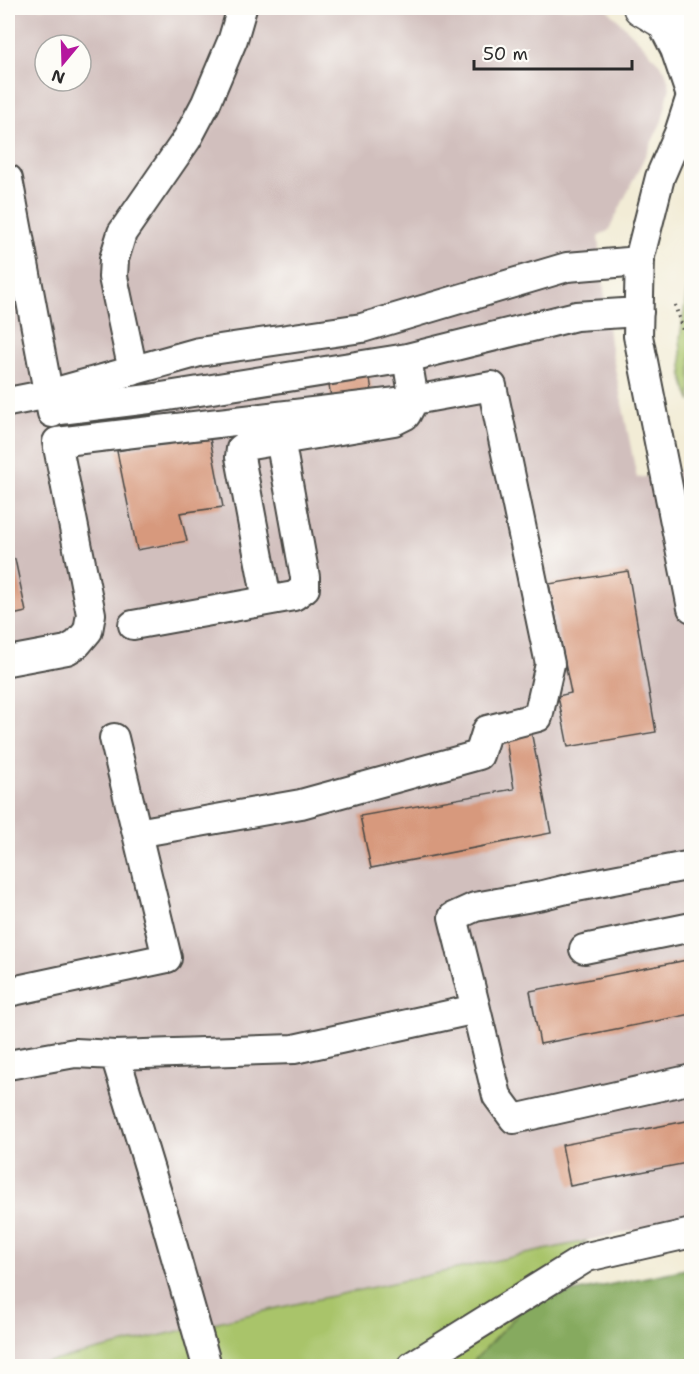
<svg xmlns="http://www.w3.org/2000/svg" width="699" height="1374" font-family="'Shantell Sans',sans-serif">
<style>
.industrial{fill:#d1bfbd;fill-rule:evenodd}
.green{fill:#a9c46a;stroke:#6a784a;stroke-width:1.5}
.forest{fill:#86aa5e;stroke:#586a44;stroke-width:1.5}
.building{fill:#d7997d}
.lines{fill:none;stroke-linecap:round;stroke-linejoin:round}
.minor-casing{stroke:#494845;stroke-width:32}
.major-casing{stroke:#494845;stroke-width:36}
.path{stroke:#494845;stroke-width:4;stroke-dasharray:1.5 4.5;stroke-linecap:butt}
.minor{stroke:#fff;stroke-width:28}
.major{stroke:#fff;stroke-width:33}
</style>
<rect width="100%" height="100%" fill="#fdfcf7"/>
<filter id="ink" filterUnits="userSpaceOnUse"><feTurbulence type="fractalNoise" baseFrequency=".0167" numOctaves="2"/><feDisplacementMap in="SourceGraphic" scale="12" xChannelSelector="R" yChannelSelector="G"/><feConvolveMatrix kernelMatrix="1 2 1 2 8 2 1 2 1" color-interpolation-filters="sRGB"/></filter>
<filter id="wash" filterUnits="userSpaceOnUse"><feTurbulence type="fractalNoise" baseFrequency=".008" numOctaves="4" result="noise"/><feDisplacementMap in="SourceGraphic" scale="24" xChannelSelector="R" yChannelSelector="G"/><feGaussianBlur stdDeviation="1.35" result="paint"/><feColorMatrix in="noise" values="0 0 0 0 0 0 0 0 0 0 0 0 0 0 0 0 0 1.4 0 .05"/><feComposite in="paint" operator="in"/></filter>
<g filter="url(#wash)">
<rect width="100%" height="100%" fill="#f2ecd6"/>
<path class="industrial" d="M8 8H606L645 47 665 70 670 87 662 121 609 230 598 237 610 343 637 478 691 469V1218L277 1308 31 1366H8ZM45 45H81V81H45Z"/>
<path class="green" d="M691 263V402L688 395 683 378 680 338Z
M586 1241 469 1366H31L277 1308Z"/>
<path class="forest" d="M691 1268V1366H469L530 1301Z"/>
<g id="blocks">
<path class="building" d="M368 367 372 391 331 397 327 374Z
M209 433 223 507 180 513 187 541 137 550 117 451Z
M15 559 26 612 8 616V561Z
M628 571 656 732 568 747 558 696 571 693 549 584Z
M531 731 551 833 371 868 360 816 514 789 505 734Z
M692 959V1014L540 1044 530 991Z
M692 1120V1162L570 1186 562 1145Z"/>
</g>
</g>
<g filter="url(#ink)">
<use href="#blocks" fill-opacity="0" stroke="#494845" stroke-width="1.5"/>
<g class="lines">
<g class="minor-casing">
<path id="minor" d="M660 20 675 49 691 96 679 133
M692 120 679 133 660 177 640 256 638 336 692 608
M8 179 52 413
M133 371 113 277 114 259 122 233 187 139 206 103 233 39 242 8
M8 402 49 394 199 352 362 328 567 267 640 261
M52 411 149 399 407 358 576 316 639 312
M267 600 240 457 241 449 245 446 394 421 406 415 414 400 407 358
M133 625 294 596 305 588V577L280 439
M8 661 67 650 77 644 88 631 91 614 57 442 414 400 492 386 550 664 538 717 487 730 479 755 301 804 137 833
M584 949 692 927
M8 992 167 958 114 738
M476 1009 453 917 475 907 543 895 571 888 692 865
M115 1055 294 1049 476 1009 497 1096 514 1119 692 1079
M8 1065 75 1053 115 1055 167 1226 207 1366
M412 1366 587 1257 692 1233"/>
</g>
<g class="major-casing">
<path id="major" d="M640 8 660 20 692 32"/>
</g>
<path class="path" d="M675 305 692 359"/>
<use href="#minor" class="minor"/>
<use href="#major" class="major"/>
</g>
</g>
<rect width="699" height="1374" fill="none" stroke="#fdfcf7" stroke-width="30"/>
<g transform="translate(63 63) rotate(199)"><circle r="28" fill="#fdfcf7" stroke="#a9a8a5" stroke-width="1.5"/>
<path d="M0-4.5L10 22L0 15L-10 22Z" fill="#b5179e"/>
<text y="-9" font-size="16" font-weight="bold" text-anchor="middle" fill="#2b2b2b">N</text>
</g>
<path d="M474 60v9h158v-9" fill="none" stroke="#2b2b2b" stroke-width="3"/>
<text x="483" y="60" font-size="18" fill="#2b2b2b" stroke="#fdfcf7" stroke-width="4.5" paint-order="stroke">50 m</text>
</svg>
